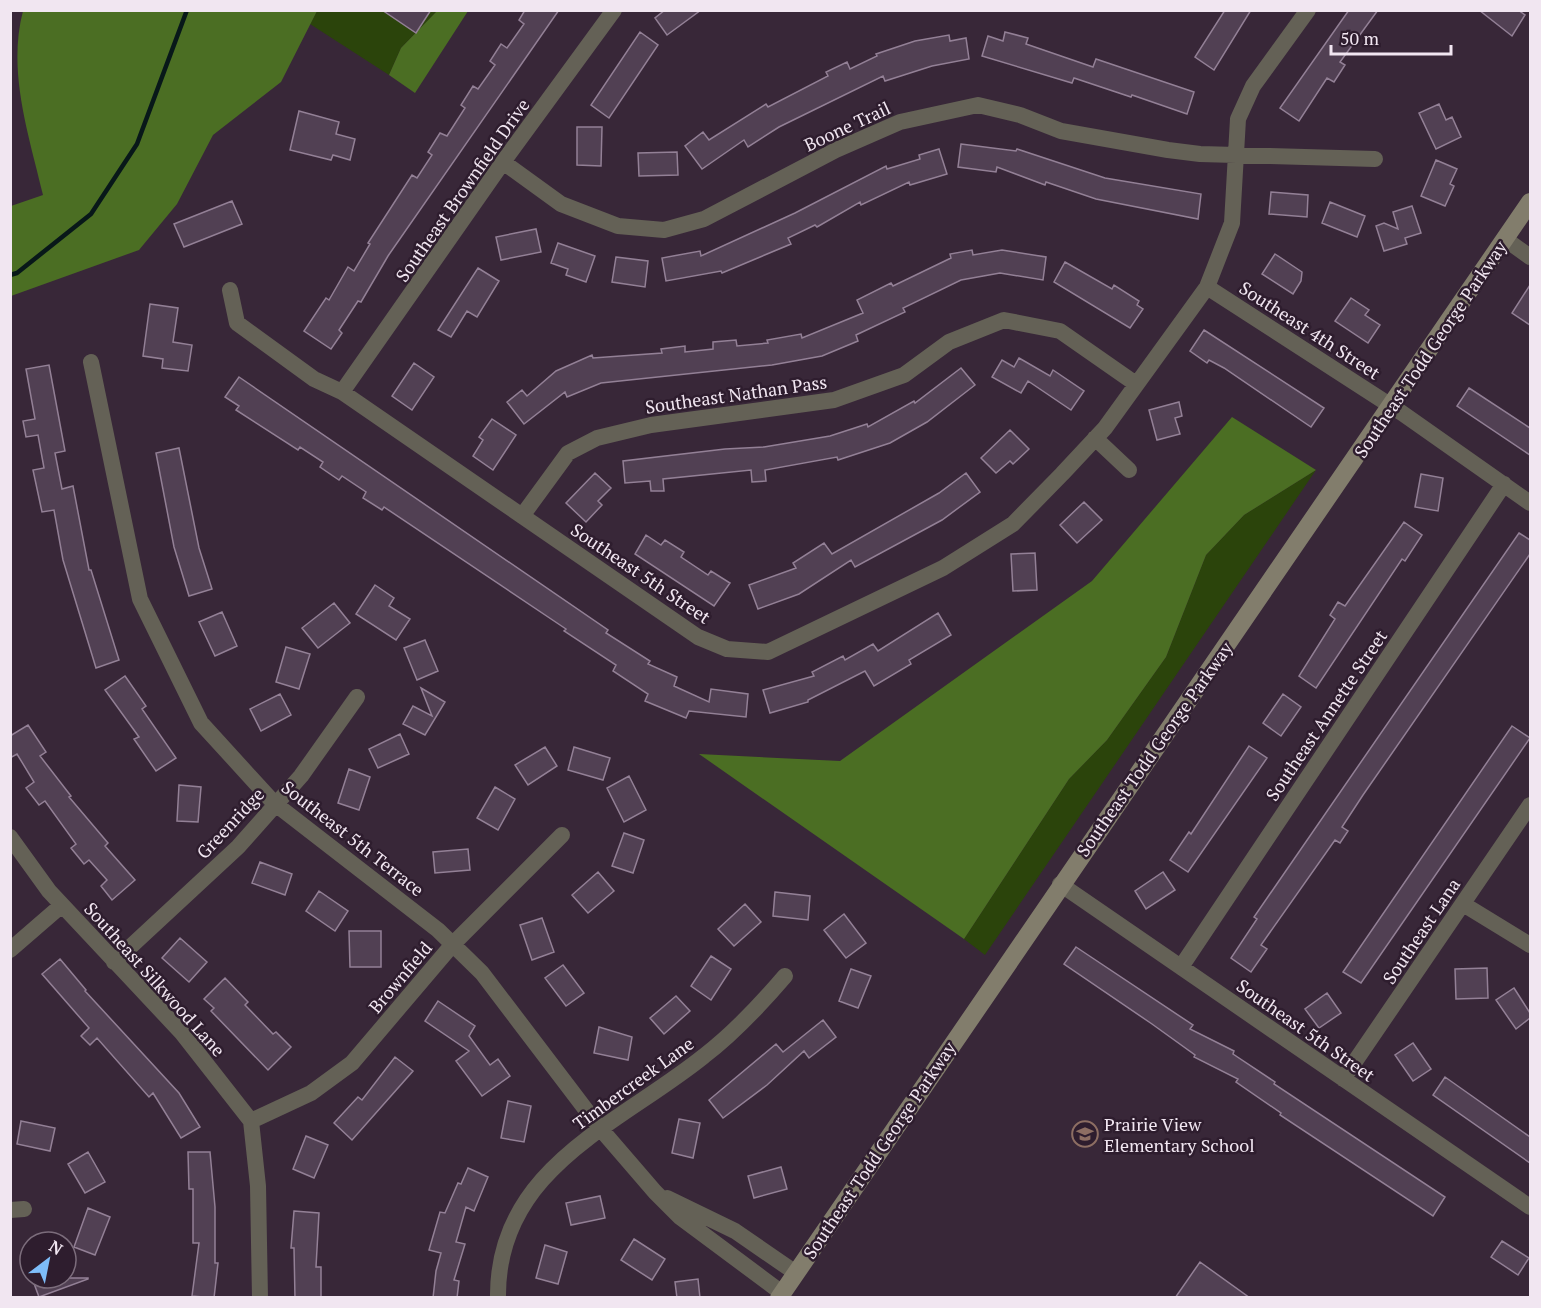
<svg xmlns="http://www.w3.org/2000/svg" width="1541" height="1308" font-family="'PT Serif',serif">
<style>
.green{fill:#2b440b}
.forest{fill:#4b6e23}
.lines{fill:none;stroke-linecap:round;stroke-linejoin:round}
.stream{stroke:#081819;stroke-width:4.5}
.building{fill:#514053;stroke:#938096;stroke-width:1.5}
.street{stroke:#646156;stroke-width:16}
.secondary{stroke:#827d6c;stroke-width:18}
.labels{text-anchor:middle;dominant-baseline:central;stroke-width:5;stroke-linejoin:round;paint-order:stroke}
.street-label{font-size:18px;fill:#f1e6f1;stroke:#2e1d2e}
.poi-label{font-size:18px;fill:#f1e6f1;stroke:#2e1d2e;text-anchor:start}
</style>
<rect width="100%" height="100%" fill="#382738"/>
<path class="green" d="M317 11H437L401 48 389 75 310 24Z
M1316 470 985 955 964 939 1069 779 1107 740 1166 657 1206 555 1244 515Z"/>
<path class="forest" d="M23 11V10L317 11 281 82 213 135 177 204 139 250 11 296V206L43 195C29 135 7 72 23 11Z
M437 11H468L415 93 389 75 401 48Z
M1232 417 1316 470 1244 515 1206 555 1166 657 1107 740 1069 779 964 939 699 754 840 761 1092 581Z"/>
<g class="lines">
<path class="stream" d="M10 275 17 273 91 214 137 144 187 10"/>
</g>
<path class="building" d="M382 10H431L416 33Z
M525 10H559L388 256 361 302 358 301 339 330 342 333 331 349 304 331 326 298 329 300 348 267 354 271 370 244 368 243 412 175 417 178 432 155 428 152 440 133 447 136 465 108 461 105 473 86 478 89 495 65 490 61 501 44 507 48 524 24 519 20Z
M665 10H701L667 35 655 18Z
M1225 10H1251L1214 70 1195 57Z
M1349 10H1378L1340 62 1345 65 1334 82 1327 78 1299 121 1280 108Z
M1479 10H1518L1525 15 1512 36Z
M640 32 658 45 609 118 591 105Z
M1005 32 1028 38 1026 44 1093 67 1096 59 1194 92 1187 114 1132 95 1131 97 1074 78 1072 83 982 56 988 36 1003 41Z
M949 35 950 41 966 38 969 59 932 66 885 81 883 76 779 127 748 147 744 140 702 169 685 146 703 132 709 140 766 104 768 107 828 76 826 72 847 62 850 69 877 56 876 54 915 41Z
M1439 104 1446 120 1452 117 1461 137 1436 149 1419 113Z
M299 111 339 122 336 134 355 139 350 160 333 155 331 160 290 150Z
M577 127H602L601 166 577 165Z
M961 144 1016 151 1017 149 1105 178 1201 194 1198 219 1096 199 1046 182 1045 185 997 167 996 172 958 167Z
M939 149 947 174 910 185 909 182 861 205 860 202 817 227 815 225 788 238 791 244 722 273 721 271 666 281 662 258 700 251 701 256 795 213 886 166 887 169 920 159 919 155Z
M677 152 678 175 639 176 638 153Z
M1436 160 1457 169 1450 184 1454 186 1445 206 1421 196Z
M1271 192 1308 195 1307 217 1269 214Z
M232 201 242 224 184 247 174 224Z
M1330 202 1365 216 1357 237 1322 223Z
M1412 206 1421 233 1405 238 1407 244 1384 251 1376 226 1384 223 1398 229 1393 212Z
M536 229 541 252 501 260 496 237Z
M558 243 595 256 586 282 566 275 568 269 551 263Z
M972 250 973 255 1002 250 1046 257 1043 280 1000 273 961 280 903 308 905 312 856 335 858 341 822 356 772 365 601 383 567 397 565 392 524 424 507 402 522 390 527 396 556 371 592 355 593 358 662 353 661 349 685 346V352L713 349V342L736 340 737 346 768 343 767 340 801 334 802 338 863 313 857 300 891 283 893 286 951 258 950 254Z
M1275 254 1302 272 1301 281 1293 294 1262 274Z
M616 257 648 261 645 287 612 282Z
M1065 262 1112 289 1114 285 1139 301 1137 305 1143 309 1130 328 1054 282Z
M478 268 499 281 477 317 467 311 451 337 438 330Z
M1530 285V325L1512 313Z
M1351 298 1369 310 1365 315 1380 325 1368 343 1335 321Z
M150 304 178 308 173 342 192 345 188 371 162 368 163 359 143 356Z
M1204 330 1324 408 1311 427 1224 368 1209 360 1207 363 1190 351Z
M1019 358 1050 376 1053 370 1084 391 1071 410 1028 381 1021 393 992 377 1002 360 1014 367Z
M414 363 434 377 412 410 392 396Z
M49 365 65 451 55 453 62 489 73 486 89 570H91L119 660 96 668 63 560 54 510 42 512 33 470 44 468 38 435 26 437 23 421 35 419 26 369Z
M961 368 975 385 927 422 890 443 838 460 837 457 765 470 766 481 752 482 751 470 663 479 664 491H651L650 481 625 483 623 461 725 449 764 447 830 436 867 424 868 427 914 401 915 403Z
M239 377 608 630 606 633 650 661 648 664 677 677 674 686 709 702 711 689 748 694 746 717 689 711 686 718 645 701 648 694 613 671 616 665 564 631 566 629 384 507 382 510 363 498 366 492 342 476 339 480 320 467 323 462 300 447 298 450 236 410 239 406 225 397Z
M1469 388 1530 428V455L1457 406Z
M1179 402 1182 416 1175 418 1180 434 1157 440 1149 410Z
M492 419 516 435 493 470 473 456 483 440 479 437Z
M1010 430 1029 449 1013 464 1010 461 996 473 981 458Z
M179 448 199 548 212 589 189 596 174 547 156 453Z
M595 473 611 488 598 501 602 505 586 522 566 503Z
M966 473 980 492 942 520 855 567 851 560 799 594 758 609 749 585 796 568 793 563 824 543 832 554 939 493Z
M1421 474 1443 478 1438 511 1415 507Z
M1084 502 1102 520 1077 543 1060 525Z
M1404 522 1422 535 1405 561 1402 559 1316 688 1299 676 1335 619 1330 615 1338 602 1345 606Z
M1519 533 1530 540V554L1363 795 1342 827 1348 831 1340 843 1335 840 1261 945 1267 949 1251 972 1231 958 1257 919 1254 917Z
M646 535 661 545 665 540 684 552 681 557 708 575 711 571 730 583 714 606 635 554Z
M1035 553 1037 590 1013 591 1011 554Z
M375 585 394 598 389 606 410 619 396 640 356 614Z
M334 603 350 623 318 648 302 628Z
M222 612 237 646 215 656 199 622Z
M938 613 951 635 909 660 911 664 874 686 865 671 808 700V702L770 713 763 690 814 676 812 672 843 656 845 660 873 644 878 651Z
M425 640 438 671 417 680 404 648Z
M286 647 310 654 299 689 276 682Z
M125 676 146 706 142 709 176 758 156 771 134 739 139 737 105 690Z
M421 688 445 702 425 735 403 724 413 706 432 716Z
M280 694 291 715 261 731 250 709Z
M1283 694 1301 707 1281 736 1263 723Z
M28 725 46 752 40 756 71 796 69 797 108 843 105 846 135 880 112 900 101 886 107 880 89 860 84 864 71 848 76 844 45 801 39 805 26 788 34 782 17 754 10 758V736Z
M1512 726 1530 738 1361 983 1343 972Z
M400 734 409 754 378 768 369 749Z
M1249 746 1267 758 1188 872 1170 860 1189 832 1191 834Z
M545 747 557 766 528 785 515 765Z
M574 747 610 758 603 780 568 770Z
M349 769 370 777 359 810 338 803Z
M629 776 646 810 624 822 607 788Z
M179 785 201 787 198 822 177 821Z
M495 787 515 799 498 830 477 818Z
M624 833 644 840 633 873 612 866Z
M468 849 470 870 435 873 433 852Z
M260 862 292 874 285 895 252 883Z
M598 872 614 891 588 913 572 895Z
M1163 872 1175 890 1146 909 1135 891Z
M319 891 348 911 335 931 306 911Z
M775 892 810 896 808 920 773 916Z
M745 904 761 922 734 946 718 929Z
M844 914 866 943 846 958 824 930Z
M542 918 554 952 532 960 520 925Z
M349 931H381V967H350Z
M180 938 207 962 189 982 162 958Z
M1076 947 1193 1025 1190 1029 1234 1051 1233 1054 1275 1082 1274 1084 1445 1197 1433 1216 1280 1115 1281 1113 1236 1082 1238 1079 1194 1057 1195 1055 1152 1024 1064 964Z
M711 956 731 969 711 1000 691 986Z
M60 959 86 990 85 991 179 1093 200 1127 181 1138 153 1093 149 1097 97 1038 90 1045 81 1036 89 1028 42 974Z
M563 965 584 993 566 1006 545 978Z
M1487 968 1488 998 1456 999 1455 969Z
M851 969 871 976 858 1008 839 1001Z
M225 978 248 1002 245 1005 273 1034 276 1032 291 1047 268 1070 211 1011 214 1008 204 999Z
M1514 988 1530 1013V1018L1516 1029 1496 1000Z
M1327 993 1341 1013 1319 1028 1305 1009Z
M676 996 690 1011 664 1034 650 1018Z
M438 1001 475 1026 469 1036 490 1065 498 1059 510 1076 482 1096 456 1061 469 1051 425 1021Z
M823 1020 836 1037 809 1058 804 1051 767 1085 723 1118 709 1100 776 1044 783 1052Z
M599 1027 632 1037 628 1060 594 1053Z
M1413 1043 1431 1069 1413 1081 1395 1055Z
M395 1057 413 1071 352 1140 334 1123 358 1097 362 1100Z
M1445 1077 1530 1137V1163L1433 1095Z
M508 1101 531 1106 524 1142 501 1138Z
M679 1119 700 1123 693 1158 672 1153Z
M21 1121 55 1128 50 1151 17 1144Z
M306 1136 328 1145 314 1178 293 1169Z
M88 1152 105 1182 85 1193 68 1164Z
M188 1152H210L215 1207V1263H218L214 1298 192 1296 199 1243H193V1189H189Z
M781 1167 787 1189 754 1198 748 1176Z
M468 1168 488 1177 474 1211 466 1207 456 1242 465 1244 454 1280 459 1281 457 1298H433L436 1271 441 1253 429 1250 440 1212 445 1213 458 1183 461 1184Z
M600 1196 605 1218 571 1225 566 1203Z
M88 1208 110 1217 95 1255 74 1247Z
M294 1211 319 1213 316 1267H321V1298H295L294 1248H291Z
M634 1239 665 1259 652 1280 621 1260Z
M1502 1241 1529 1258 1518 1275 1491 1257Z
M545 1245 567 1252 558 1284 536 1278Z
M1200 1262 1250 1298H1175Z
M32 1278H88V1279L39 1297Z
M698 1279 700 1298H677L675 1282Z"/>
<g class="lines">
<path class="street" d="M503 162 561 204 618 226 664 230 704 219 836 150 900 122 978 105 1020 115 1061 131 1168 150 1200 154 1375 159
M1505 239 1530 257
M1207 287 1402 413 1530 503
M230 290 237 323 314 379 342 392 698 637 727 649 768 652 943 568 1013 524 1062 474 1105 428 1207 287 1232 223 1238 119 1253 86 1308 10
M91 362 140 599 201 723 274 803 438 930 482 973 599 1127 655 1192 680 1217 782 1293
M342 392 503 162 614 10
M1095 438 1129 470
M522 516 568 453 597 438 651 425 834 400 904 375 949 342 1004 320 1060 331 1136 384
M10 837 49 891 182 1033 251 1121 258 1186 260 1298
M1060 884 1530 1207
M1463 904 1530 945
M10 950 62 905
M114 962 238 847 301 776 357 697
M1181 967 1504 484
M1343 1079 1530 805
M251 1121 311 1093 352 1063 453 944 562 835
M667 1198 735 1231 796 1273
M10 1210 24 1209
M498 1298C496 1168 620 1124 704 1056 734 1033 761 1004 785 976"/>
<path class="secondary" d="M779 1298C1028 931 1280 567 1530 202"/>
</g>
<defs>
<g id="school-ring" transform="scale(1.35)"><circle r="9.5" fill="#2e1d2e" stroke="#8d6e63" stroke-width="1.5"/><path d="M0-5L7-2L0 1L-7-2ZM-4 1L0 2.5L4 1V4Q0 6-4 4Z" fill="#8d6e63"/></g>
</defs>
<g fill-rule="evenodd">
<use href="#school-ring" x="1085" y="1134"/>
</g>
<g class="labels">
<g class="street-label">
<text transform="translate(847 126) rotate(-25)">Boone Trail</text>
<text transform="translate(462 190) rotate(-55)">Southeast Brownfield Drive</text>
<text transform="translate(1310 330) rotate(33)">Southeast 4th Street</text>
<text transform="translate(1430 349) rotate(-56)">Southeast Todd George Parkway</text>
<text transform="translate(736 394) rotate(-8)">Southeast Nathan Pass</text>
<text transform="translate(641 573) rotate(34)">Southeast 5th Street</text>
<text transform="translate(1326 715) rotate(-56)">Southeast Annette Street</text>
<text transform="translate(1154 749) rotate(-55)">Southeast Todd George Parkway</text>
<text transform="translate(230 823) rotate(-47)">Greenridge</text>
<text transform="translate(353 838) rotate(38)">Southeast 5th Terrace</text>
<text transform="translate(1421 931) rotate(-56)">Southeast Lana</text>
<text transform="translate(400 977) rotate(-50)">Brownfield</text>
<text transform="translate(155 979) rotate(48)">Southeast Silkwood Lane</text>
<text transform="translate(1306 1030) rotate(35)">Southeast 5th Street</text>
<text transform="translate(633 1083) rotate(-36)">Timbercreek Lane</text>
<text transform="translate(879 1150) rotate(-56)">Southeast Todd George Parkway</text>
</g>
<g class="poi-label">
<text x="1104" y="1124">Prairie View<tspan x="1104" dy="21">Elementary School</tspan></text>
</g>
</g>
<rect width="1541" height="1308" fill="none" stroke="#f1e6f1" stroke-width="24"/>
<g transform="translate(48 1260) rotate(32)"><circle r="28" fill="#2e1d2e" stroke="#7c6d7c" stroke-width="1.5"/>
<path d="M0-4.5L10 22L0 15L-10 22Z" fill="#7ebdf9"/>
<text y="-9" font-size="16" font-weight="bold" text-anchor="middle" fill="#f1e6f1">N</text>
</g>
<path d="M1331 45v9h120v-9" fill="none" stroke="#f1e6f1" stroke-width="3"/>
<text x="1340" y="45" font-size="18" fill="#f1e6f1" stroke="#2e1d2e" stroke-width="4.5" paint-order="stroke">50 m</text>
</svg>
